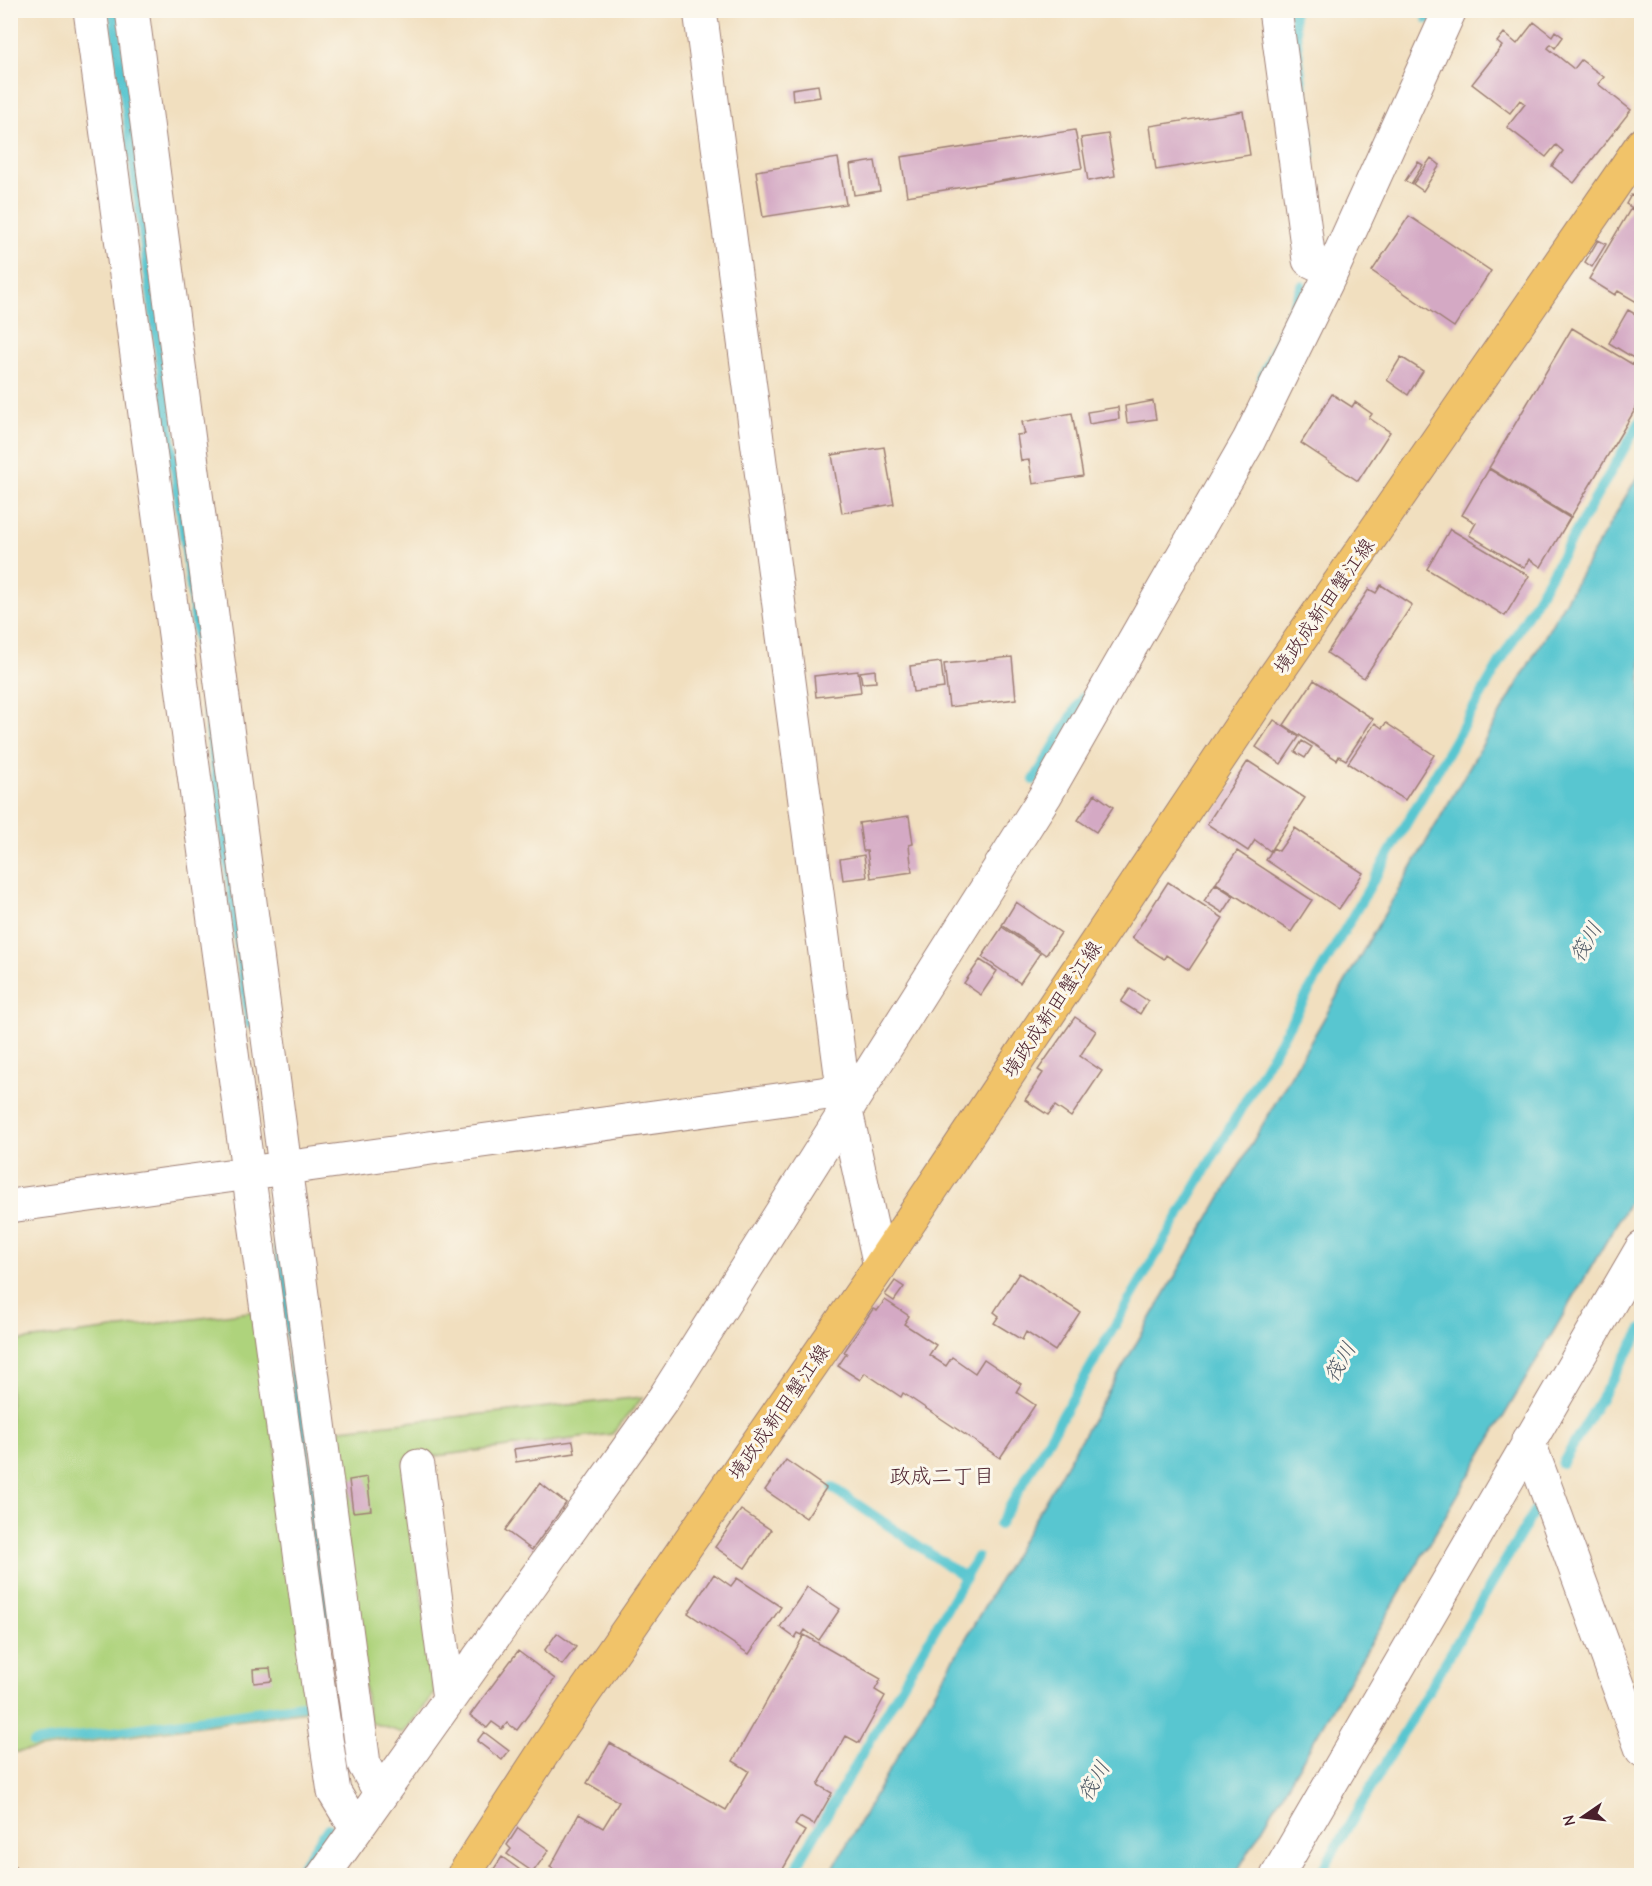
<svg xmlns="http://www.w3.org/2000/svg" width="1652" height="1886" font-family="'Comic Neue','Klee One',sans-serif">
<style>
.green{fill:#aed37c;stroke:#7c7954;stroke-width:1.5}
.water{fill:#59c6d0;stroke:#52727e;stroke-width:1.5}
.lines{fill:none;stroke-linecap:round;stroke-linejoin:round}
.stream{stroke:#59c6d0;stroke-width:10}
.building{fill:#d4a9c4}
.minor-casing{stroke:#9e7f75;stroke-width:35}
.major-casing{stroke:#9e7f75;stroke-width:35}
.minor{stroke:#fff;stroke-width:33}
.major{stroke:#f1c369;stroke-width:33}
.labels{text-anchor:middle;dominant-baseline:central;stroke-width:6;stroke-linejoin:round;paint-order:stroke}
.street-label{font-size:20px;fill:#4a1f2b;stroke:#fbf7ec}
.water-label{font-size:21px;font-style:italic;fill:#4f5965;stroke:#fbf7ec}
.neighbourhood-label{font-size:21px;fill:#4a1f2b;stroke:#fbf7ec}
</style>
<rect width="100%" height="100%" fill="#fbf7ec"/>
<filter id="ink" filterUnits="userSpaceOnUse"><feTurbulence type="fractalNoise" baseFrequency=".0167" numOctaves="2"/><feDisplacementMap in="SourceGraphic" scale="12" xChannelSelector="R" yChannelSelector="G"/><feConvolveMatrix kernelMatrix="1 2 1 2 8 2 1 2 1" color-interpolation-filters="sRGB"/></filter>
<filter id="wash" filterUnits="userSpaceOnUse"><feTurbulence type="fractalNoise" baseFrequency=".008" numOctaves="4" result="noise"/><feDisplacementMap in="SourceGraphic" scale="24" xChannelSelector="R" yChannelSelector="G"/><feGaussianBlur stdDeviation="1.35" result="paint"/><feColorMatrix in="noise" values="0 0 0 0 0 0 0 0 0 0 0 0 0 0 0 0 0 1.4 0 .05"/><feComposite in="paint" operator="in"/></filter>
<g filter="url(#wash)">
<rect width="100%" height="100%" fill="#f1dfbf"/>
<path class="green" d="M257 1311 312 1710 11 1753 10 1342Z
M643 1397 612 1434 404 1460 435 1693 403 1733 369 1722 332 1430Z"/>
<path class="water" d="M1641 470V1182L1235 1875H829Z"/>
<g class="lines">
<path class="stream" d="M113 10 250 1024
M1293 10 1311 156
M1427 19 1431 10
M1262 378 1302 286
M1034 780 1083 697
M279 1243 326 1621
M1562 1464 1642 1329
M833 1488 966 1578
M999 1525 1642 418
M34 1743 310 1704
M295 1876 328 1828
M791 1876 977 1557
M1319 1876 1537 1507"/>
</g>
<g id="blocks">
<path class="building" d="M1534 22 1552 36 1555 31 1563 37 1555 48 1551 44 1548 48 1574 69 1581 60 1604 77 1598 84 1631 110 1574 183 1552 166 1563 151 1556 145 1546 157 1507 127 1525 104 1520 100 1510 113 1472 84 1502 46 1497 42 1504 33 1517 44Z
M818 85 820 97 793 101 792 89Z
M1243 111 1250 155 1156 170 1150 126Z
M1075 130 1082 168 907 196 901 157Z
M1108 134 1115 176 1088 181 1081 138Z
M838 158 846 204 763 217 756 171Z
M1431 158 1440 165 1423 191 1413 184Z
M875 161 880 191 854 195 850 165Z
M1418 162 1423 165 1411 184 1405 181Z
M1631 195 1639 199 1634 209 1626 204Z
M1631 208 1642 215V305L1618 291 1615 295 1589 279Z
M1409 216 1491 271 1454 327 1372 271Z
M1598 240 1606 244 1592 267 1585 262Z
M1628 310 1642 318V348L1635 359 1609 343Z
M1572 328 1642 370V398L1571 517 1489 468Z
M1401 357 1423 371 1408 395 1387 380Z
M1332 394 1352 407 1355 402 1372 414 1369 418 1390 432 1358 481 1301 443Z
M1153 401 1156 419 1127 423 1125 406Z
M1118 407 1119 419 1089 424 1087 412Z
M1072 413 1083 476 1033 484 1029 460 1021 461 1017 435 1025 434 1022 422Z
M884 447 894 504 842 513 832 455Z
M1489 469 1570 518 1541 567 1529 559 1524 568 1469 535 1476 523 1462 515Z
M1450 529 1529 576 1505 616 1427 569Z
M1381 585 1412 605 1364 678 1327 653 1369 589 1376 593Z
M1012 657 1016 699 949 707 944 664Z
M941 662 944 688 913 692 910 666Z
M875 670 876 682 862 683 860 672Z
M858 671 861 692 816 697 814 676Z
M1314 680 1373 719 1346 760 1339 756 1337 760 1284 725Z
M1274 720 1299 737 1281 764 1256 747Z
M1375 723 1382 728 1386 723 1434 755 1405 800 1348 763Z
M1302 741 1312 747 1305 758 1295 752Z
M1248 761 1305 798 1270 851 1255 840 1248 851 1207 824Z
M1095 794 1113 807 1096 832 1078 820Z
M909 816 913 844 909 845 912 872 871 878 867 851H863L859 823Z
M1295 828 1363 873 1339 909 1266 860 1273 848 1279 851Z
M1237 851 1312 900 1291 932 1216 883Z
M864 855 867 877 843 880 840 859Z
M1168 882 1223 918 1189 970 1166 955 1164 959 1132 938Z
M1215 884 1234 896 1223 913 1204 901Z
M1016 902 1061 933 1046 955 1002 925Z
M1002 927 1040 953 1020 983 982 957Z
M980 960 997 971 981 995 964 983Z
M1130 989 1148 1001 1140 1014 1121 1002Z
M1075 1017 1096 1031 1080 1056 1102 1071 1071 1117 1055 1106 1048 1115 1025 1100 1043 1073 1038 1070Z
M1019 1273 1080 1312 1055 1351 1026 1332 1022 1340 994 1323 999 1316 994 1312Z
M895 1281 904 1287 894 1301 885 1295Z
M885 1300 909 1316 904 1324 936 1345 929 1355 946 1366 952 1357 975 1373 984 1359 1021 1384 1016 1392 1035 1405 1000 1458 903 1393 901 1397 865 1373 860 1380 838 1366 847 1353 844 1352 873 1309 877 1311Z
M573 1441 575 1453 516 1462 514 1449Z
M786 1460 826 1488 806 1518 765 1490Z
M367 1477 371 1510 353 1512 349 1480Z
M540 1483 566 1503 532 1550 505 1530Z
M741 1510 771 1530 745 1568 715 1547Z
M714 1574 731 1586 737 1578 781 1607 749 1654 688 1613Z
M807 1587 840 1609 819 1640 805 1630 802 1635 798 1633 795 1638 780 1627Z
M557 1633 576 1647 562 1665 544 1651Z
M804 1635 881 1679 875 1690 885 1696 859 1743 846 1736 818 1785 832 1793 814 1825 800 1817 795 1825 805 1831 779 1876H564L550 1867 579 1814 603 1828 619 1802 587 1783 610 1743 726 1810 749 1771 733 1761Z
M518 1651 555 1679 517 1730 507 1723 502 1729 492 1722 487 1728 470 1715Z
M270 1668 272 1681 254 1683 253 1669Z
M484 1732 509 1751 502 1760 477 1741Z
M518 1828 549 1850 533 1872 507 1854 511 1849 507 1845Z
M502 1857 520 1870 519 1872 524 1876H489Z
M15 1866 17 1876H10V1867Z"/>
</g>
</g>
<g filter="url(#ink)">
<use href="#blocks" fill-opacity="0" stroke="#9e7f75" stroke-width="1.5"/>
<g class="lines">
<g class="minor-casing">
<path id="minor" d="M90 10 318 1685 334 1792 356 1828
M132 10 364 1764 381 1794
M700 10 846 1111 880 1266
M1275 10 1309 260 1332 271
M10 1206 843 1091
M1528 1440 1642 1750
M418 1466 449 1699
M323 1876 664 1398 1045 796 1249 440 1332 271 1450 10
M1277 1876 1642 1248"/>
</g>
<g class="major-casing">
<path id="major" d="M463 1876 549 1744 880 1266 1259 699 1642 144"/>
</g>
<use href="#minor" class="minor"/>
<use href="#major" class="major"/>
</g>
</g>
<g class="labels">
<g class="street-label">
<text transform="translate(1324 606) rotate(-55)">境政成新田蟹江線</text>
<text transform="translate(1052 1009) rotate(-56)">境政成新田蟹江線</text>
<text transform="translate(779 1412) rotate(-55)">境政成新田蟹江線</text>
</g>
<g class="water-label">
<text transform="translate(1586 942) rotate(-60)">筏川</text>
<text transform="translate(1340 1362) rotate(-60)">筏川</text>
<text transform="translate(1094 1781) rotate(-60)">筏川</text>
</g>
<g class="neighbourhood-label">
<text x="942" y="1476">政成二丁目</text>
</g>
</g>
<rect width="1652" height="1886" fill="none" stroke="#fbf7ec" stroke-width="36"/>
<g transform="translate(1583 1817) rotate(256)" stroke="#fbf7ec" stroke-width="4.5" paint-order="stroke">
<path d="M0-4.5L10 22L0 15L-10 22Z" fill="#4a1f2b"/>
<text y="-9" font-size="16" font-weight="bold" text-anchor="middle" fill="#4a1f2b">N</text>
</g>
</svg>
